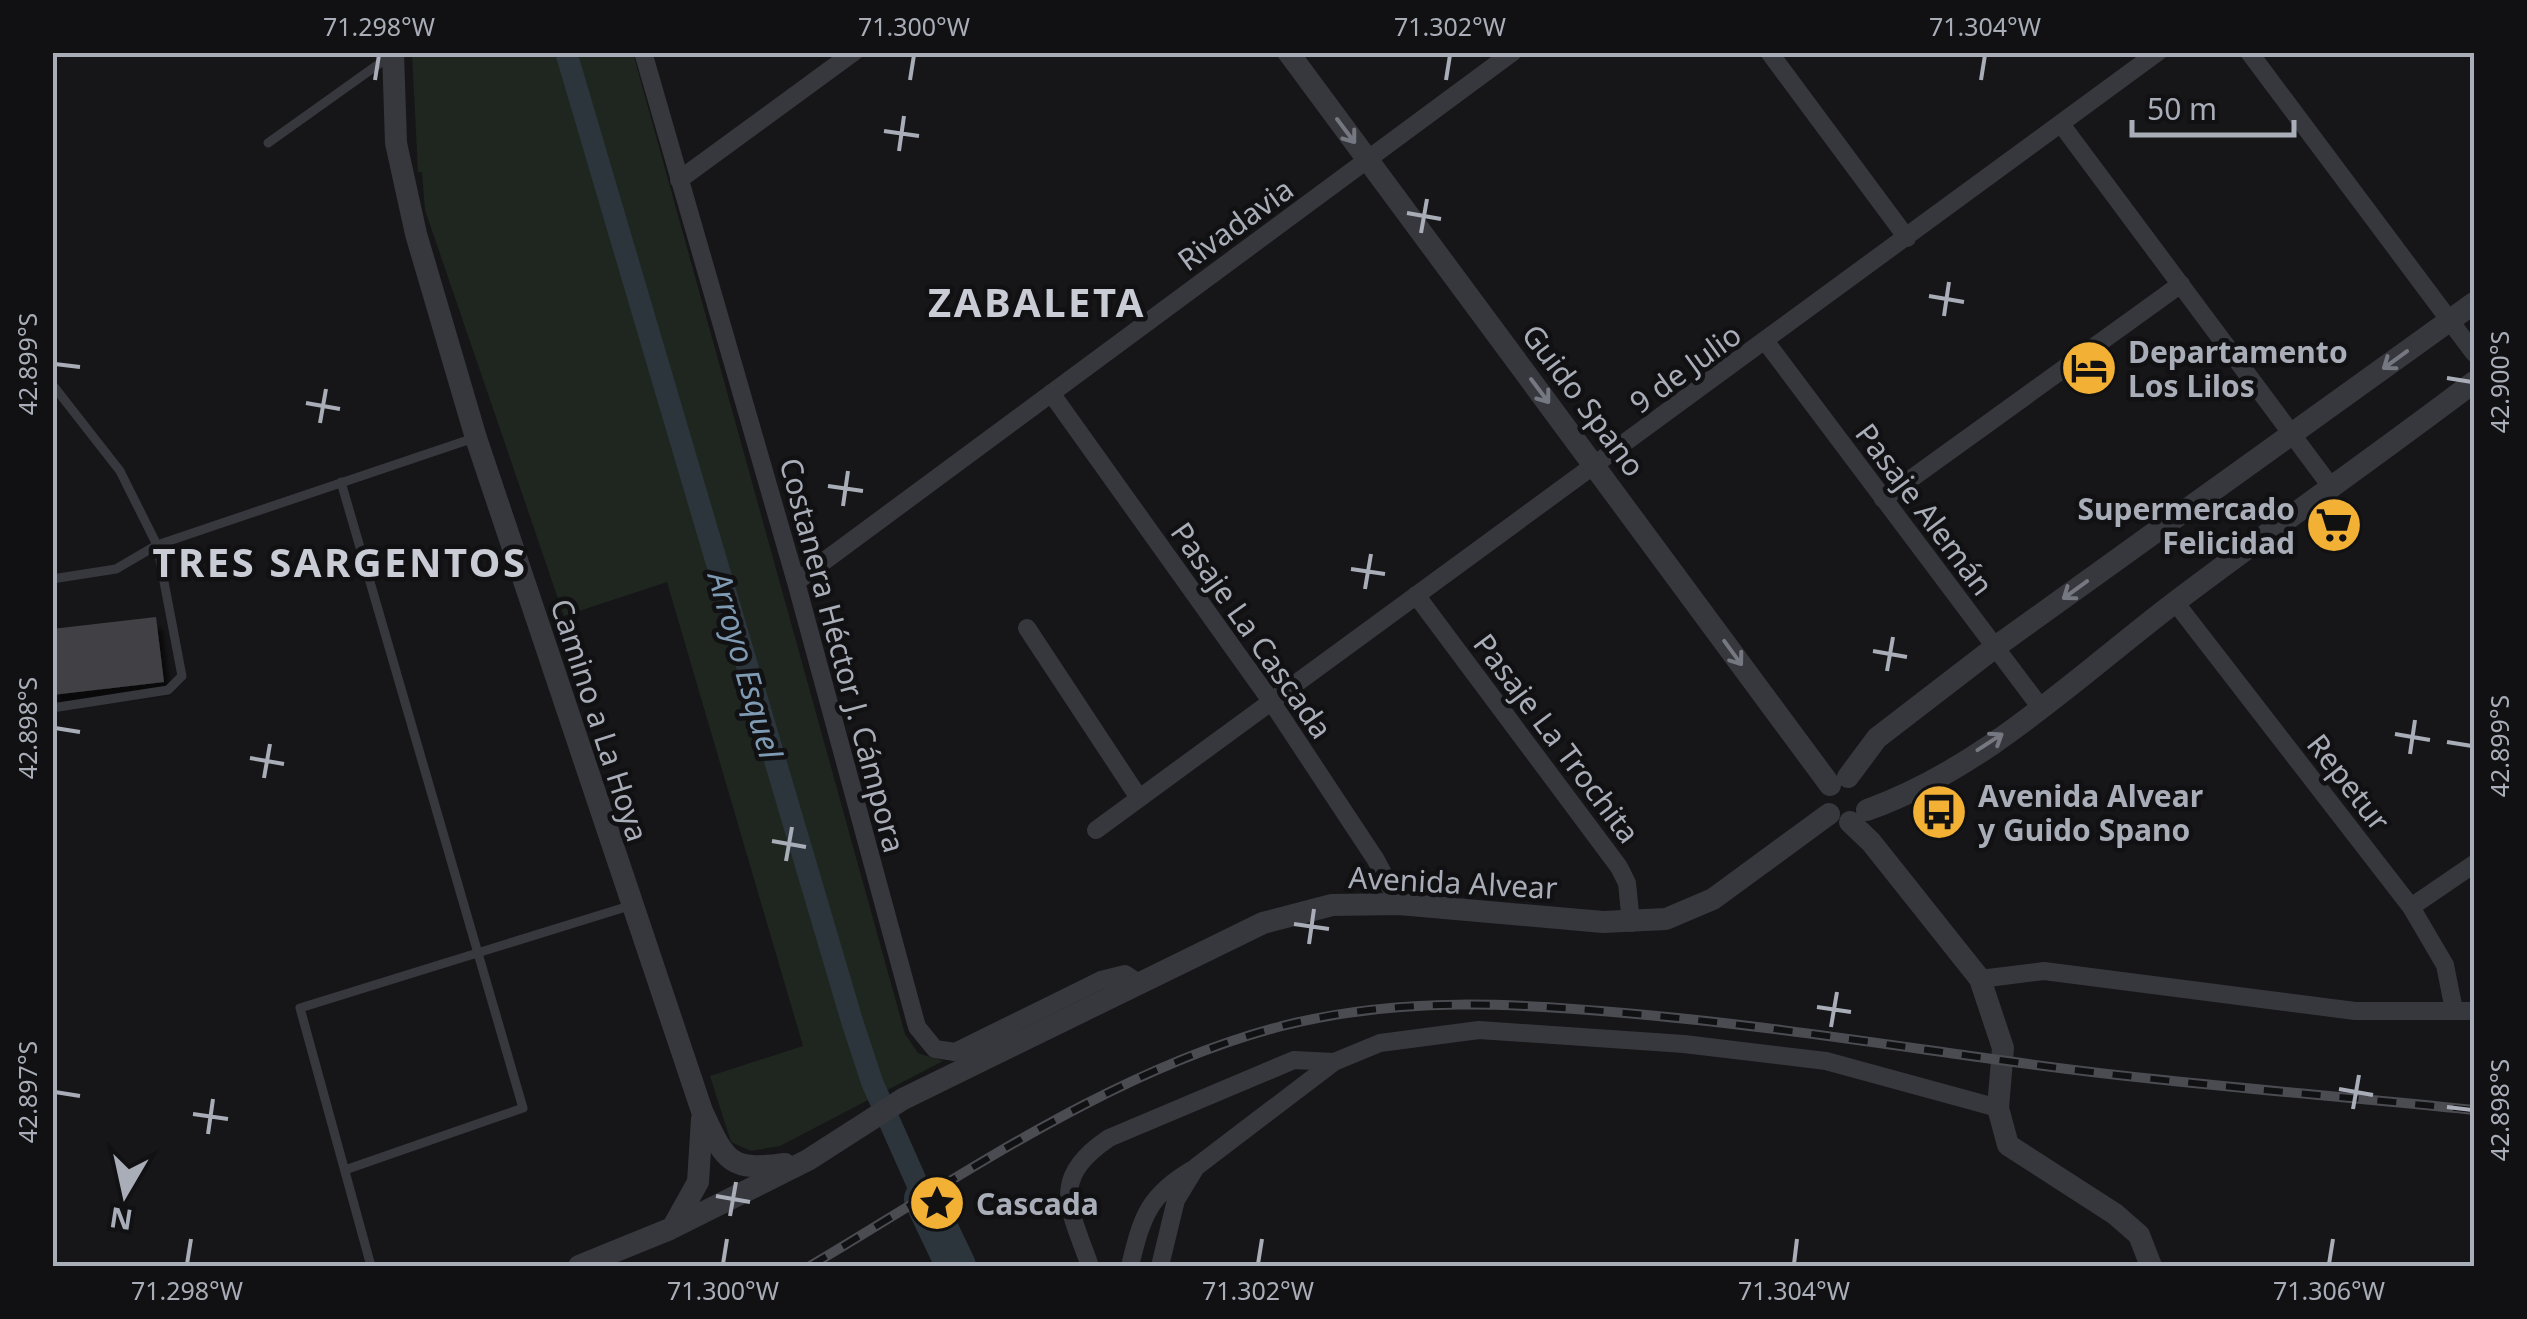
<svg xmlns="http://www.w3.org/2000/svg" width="2527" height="1319" font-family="'Noto Sans',sans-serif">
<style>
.green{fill:#1e261f}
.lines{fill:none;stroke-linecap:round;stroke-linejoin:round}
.canal{stroke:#2c353c;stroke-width:22}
.river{stroke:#2c353c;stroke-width:40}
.building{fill:#404145;filter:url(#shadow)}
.service{stroke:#37383d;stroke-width:9}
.minor{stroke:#37383d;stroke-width:18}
.tertiary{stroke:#37383d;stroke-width:22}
.rail-casing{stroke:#4a4c52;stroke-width:10}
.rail{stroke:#111113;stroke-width:6;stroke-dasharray:19;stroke-linecap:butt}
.oneway{stroke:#757881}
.ticks{fill:none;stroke:#a8adb8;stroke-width:4}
.labels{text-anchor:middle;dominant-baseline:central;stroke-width:9;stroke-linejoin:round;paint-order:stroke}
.street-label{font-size:30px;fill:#a8adb8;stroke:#111113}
.poi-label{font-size:30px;font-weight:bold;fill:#a8adb8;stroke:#111113;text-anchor:start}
.water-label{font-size:32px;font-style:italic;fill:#7f9bb3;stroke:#111113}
.district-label{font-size:40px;font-weight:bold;letter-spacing:2.5px;fill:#c9ccd4;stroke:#111113}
.neatline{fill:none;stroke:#a8adb8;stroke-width:4}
.ticks-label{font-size:25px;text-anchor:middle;fill:#a8adb8}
</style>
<defs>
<filter id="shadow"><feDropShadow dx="6" dy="11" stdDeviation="2.5" flood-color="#0009"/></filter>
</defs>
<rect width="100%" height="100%" fill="#161618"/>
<path class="green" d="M412 53H633L905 1034 918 1053 943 1061 780 1146 751 1151 731 1142 710 1076 803 1046 667 582 564 616 425 210 422 172H418Z"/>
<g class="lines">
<path class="canal" d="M566 52 852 1021 872 1082 924 1199"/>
<path class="river" d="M924 1199 956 1266"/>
</g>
<path class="building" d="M156 617 164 682 52 695V629Z"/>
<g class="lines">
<path class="service" d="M268 143 390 56
M52 384 120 471 157 545 182 676 168 690 52 708
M341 482 523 1108 345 1170
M52 579 116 569 157 545 474 438
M371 1266 300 1008 629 906"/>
<path class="minor" d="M643 52 796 582 917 1027 935 1049 955 1052 1101 980 1125 974 1140 984
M1769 52 1907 238
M2249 52 2474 353
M2061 124 2332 488
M679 180 854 52
M1766 342 2041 708
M1051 393 1271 701 1376 860 1399 904
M1883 499 2181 284
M796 582 1513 52
M1416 595 1619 867 1627 883 1631 923
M2175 602 2411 907 2445 965 2454 1010
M1027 628 1139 798
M1096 830 2158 52
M2411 907 2474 864
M1980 979 2044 971 2355 1011H2474
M1090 1266C1069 1207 1049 1179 1109 1138L1294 1060 1334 1062
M1130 1266C1142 1216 1149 1194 1195 1168
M1160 1266 1176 1200 1196 1167 1334 1062 1380 1043 1479 1030 1684 1044 1826 1061 1998 1108"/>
<path class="tertiary" d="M393 52 396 143 416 234 476 438 702 1111C725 1160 728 1172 785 1164
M1288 52 1830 785
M1848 777 1877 738 1994 648 2474 303
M1867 810C1983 769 2078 676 2174 603 2273 528 2375 457 2474 382
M1850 822 1871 842 1980 979 2003 1048 1998 1108 2008 1145 2115 1214 2139 1235 2151 1266
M674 1225 698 1182 702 1119
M579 1266 670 1229 808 1160 903 1099 1263 923 1332 905 1399 904 1603 922 1666 919 1713 899 1829 814"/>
<g class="rail-casing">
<path id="rail" d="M810 1266C959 1178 1112 1070 1282 1026 1399 996 1517 1003 1636 1014 1761 1025 1883 1044 2007 1061 2162 1083 2319 1094 2474 1110"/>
</g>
<use href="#rail" class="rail"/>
</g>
<defs><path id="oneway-shaft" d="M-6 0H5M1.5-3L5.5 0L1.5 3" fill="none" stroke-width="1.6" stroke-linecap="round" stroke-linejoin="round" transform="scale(2.5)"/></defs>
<g class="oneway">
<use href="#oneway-shaft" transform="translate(1346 131) rotate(53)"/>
<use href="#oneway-shaft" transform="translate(2395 360) rotate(144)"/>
<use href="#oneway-shaft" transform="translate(1540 391) rotate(53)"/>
<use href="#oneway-shaft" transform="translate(2075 590) rotate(144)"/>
<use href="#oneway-shaft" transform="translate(1733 653) rotate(54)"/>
<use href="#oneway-shaft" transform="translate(1990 742) rotate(-33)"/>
</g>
<path class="ticks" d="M375 80 379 55M910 80 914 55M1446 80 1450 55M1981 80 1985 55M884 131 919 136M899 151 904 116M1407 213 1441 219M1421 233 1427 199M1929 296 1964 302M1944 316 1949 282M55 364 80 367M2447 378 2472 382M306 403 340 409M320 423 326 389M828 486 863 491M843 506 848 471M1351 569 1385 574M1365 589 1371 554M1873 651 1907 657M1887 671 1893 637M55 728 80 732M2395 734 2430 740M2447 742 2472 746M2410 754 2415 720M250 758 284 764M264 778 270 744M772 841 806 847M786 861 792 827M1294 924 1329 929M1309 944 1314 909M1817 1007 1851 1012M1831 1027 1837 992M2339 1089 2373 1095M55 1092 80 1096M2447 1107 2472 1110M2353 1109 2359 1075M193 1114 228 1119M208 1134 213 1099M716 1196 750 1202M730 1216 736 1182M187 1264 191 1239M723 1264 727 1239M1258 1264 1262 1239M1794 1264 1797 1239M2329 1264 2333 1239"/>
<defs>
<g id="hotel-disc" transform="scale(2.875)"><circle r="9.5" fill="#f2b134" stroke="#111113"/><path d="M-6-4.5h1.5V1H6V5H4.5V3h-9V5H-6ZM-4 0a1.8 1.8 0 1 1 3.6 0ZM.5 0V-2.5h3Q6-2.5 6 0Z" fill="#111"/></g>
<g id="supermarket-disc" transform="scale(2.875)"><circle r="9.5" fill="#f2b134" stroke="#111113"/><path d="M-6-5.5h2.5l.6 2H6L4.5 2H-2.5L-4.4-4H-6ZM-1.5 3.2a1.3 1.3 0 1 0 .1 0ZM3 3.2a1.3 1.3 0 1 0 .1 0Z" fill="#111"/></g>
<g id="bus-disc" transform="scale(2.875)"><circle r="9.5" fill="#f2b134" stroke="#111113"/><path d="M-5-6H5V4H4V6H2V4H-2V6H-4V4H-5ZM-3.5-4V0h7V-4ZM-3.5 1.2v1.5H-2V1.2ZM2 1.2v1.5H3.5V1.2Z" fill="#111"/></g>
<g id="sight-disc" transform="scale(2.875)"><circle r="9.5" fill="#f2b134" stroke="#111113"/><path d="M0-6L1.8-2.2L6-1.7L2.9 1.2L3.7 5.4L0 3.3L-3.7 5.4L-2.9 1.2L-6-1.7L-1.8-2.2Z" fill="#111"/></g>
</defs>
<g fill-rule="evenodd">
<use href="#hotel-disc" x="2089" y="368"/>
<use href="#supermarket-disc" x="2334" y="525"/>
<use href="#bus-disc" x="1939" y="812"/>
<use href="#sight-disc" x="937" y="1203"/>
</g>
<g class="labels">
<g class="street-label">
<text transform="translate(1235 224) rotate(-36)">Rivadavia</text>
<text transform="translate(1685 368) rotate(-36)">9 de Julio</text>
<text transform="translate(1584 400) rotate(53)">Guido Spano</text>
<text transform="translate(1925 509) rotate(53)">Pasaje Alemán</text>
<text transform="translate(1252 630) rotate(55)">Pasaje La Cascada</text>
<text transform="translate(843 655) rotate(75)">Costanera Héctor J. Cámpora</text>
<text transform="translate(600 720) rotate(72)">Camino a La Hoya</text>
<text transform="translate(1557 738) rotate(53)">Pasaje La Trochita</text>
<text transform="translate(2349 782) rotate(52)">Repetur</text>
<text transform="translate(1453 882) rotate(3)">Avenida Alvear</text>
</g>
<g class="poi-label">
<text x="2128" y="351">Departamento<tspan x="2128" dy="34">Los Lilos</tspan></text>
<text x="2295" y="508" text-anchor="end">Supermercado<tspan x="2295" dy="34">Felicidad</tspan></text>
<text x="1978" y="795">Avenida Alvear<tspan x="1978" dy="34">y Guido Spano</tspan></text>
<text x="976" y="1203">Cascada</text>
</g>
<g class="water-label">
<text transform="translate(746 665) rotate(74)">Arroyo Esquel</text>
</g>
<g class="district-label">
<text x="1037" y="301">ZABALETA</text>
<text x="340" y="561">TRES SARGENTOS</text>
</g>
</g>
<rect width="2527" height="1319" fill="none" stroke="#111113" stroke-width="110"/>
<g transform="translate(125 1194) rotate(189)" stroke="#111113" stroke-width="8" paint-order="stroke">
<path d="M0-8L18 38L0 25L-18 38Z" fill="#a8adb8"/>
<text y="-15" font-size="28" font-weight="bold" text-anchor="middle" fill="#a8adb8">N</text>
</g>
<path d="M2132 120v15h162v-15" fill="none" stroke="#a8adb8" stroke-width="5"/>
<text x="2147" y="120" font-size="30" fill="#a8adb8" stroke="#111113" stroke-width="8" paint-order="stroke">50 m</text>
<rect x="55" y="55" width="2417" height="1209" class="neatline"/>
<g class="ticks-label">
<text x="379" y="36">71.298°W</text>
<text x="914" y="36">71.300°W</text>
<text x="1450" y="36">71.302°W</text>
<text x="1985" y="36">71.304°W</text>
<text transform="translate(28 364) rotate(-90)" y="9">42.899°S</text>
<text transform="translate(2500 382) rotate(-90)" y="9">42.900°S</text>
<text transform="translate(28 728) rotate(-90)" y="9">42.898°S</text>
<text transform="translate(2500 746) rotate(-90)" y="9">42.899°S</text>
<text transform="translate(28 1092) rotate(-90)" y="9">42.897°S</text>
<text transform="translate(2500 1110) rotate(-90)" y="9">42.898°S</text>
<text x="187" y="1300">71.298°W</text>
<text x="723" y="1300">71.300°W</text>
<text x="1258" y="1300">71.302°W</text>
<text x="1794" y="1300">71.304°W</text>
<text x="2329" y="1300">71.306°W</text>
</g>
</svg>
